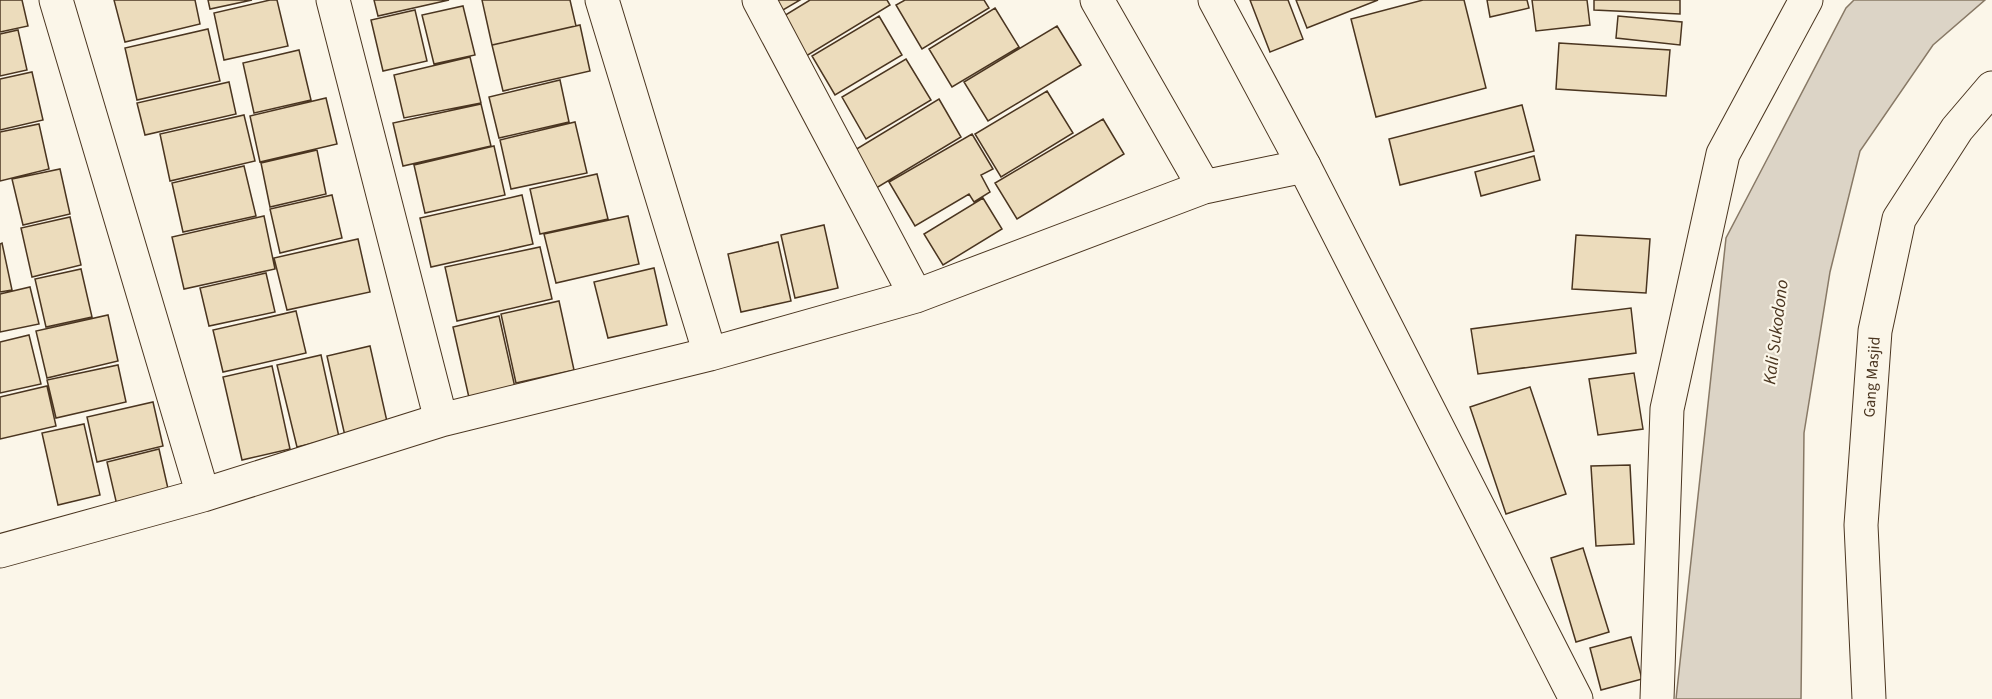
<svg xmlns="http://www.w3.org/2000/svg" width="1992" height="699" font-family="'Source Sans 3',sans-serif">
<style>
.water{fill:#dcd4c6;stroke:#887966;stroke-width:1.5}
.building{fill:#ecdcbc;stroke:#4a3520;stroke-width:1.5}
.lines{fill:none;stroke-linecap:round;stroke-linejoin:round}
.street-casing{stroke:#4a3520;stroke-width:35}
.secondary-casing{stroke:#4a3520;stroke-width:35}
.street{stroke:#fbf6e9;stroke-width:33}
.secondary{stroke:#fbf6e9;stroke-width:33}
.labels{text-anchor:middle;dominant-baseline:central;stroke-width:4.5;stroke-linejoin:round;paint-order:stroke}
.street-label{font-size:16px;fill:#4a3520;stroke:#fbf6e9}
.water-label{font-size:18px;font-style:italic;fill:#4a3520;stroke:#fbf6e9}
</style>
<rect width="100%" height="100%" fill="#fbf6e9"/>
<path class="water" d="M1854 0H1985L1933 45 1860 151 1830 272 1804 433 1801 699H1676L1726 238 1846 8Z"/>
<path class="building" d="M0 0H22L28 26 0 32Z
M114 0H195L200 24 125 42Z
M208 0H252L210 9Z
M270 0H277L288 46 224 60 214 13Z
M374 0H449L378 16Z
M482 0H570L576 26 492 45Z
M761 0H800L771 17Z
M810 0H887L890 5 798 61 774 22Z
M905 0H984L989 8 922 49 896 5Z
M1250 0H1288L1303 39 1270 52Z
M1296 0H1378L1307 28Z
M1423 0H1464L1486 88 1376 117 1351 19Z
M1487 0H1527L1529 8 1490 17Z
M1532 0H1587L1590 25 1536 31Z
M1594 0H1680V14L1594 10Z
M463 6 475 55 434 64 422 15Z
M995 8 1019 47 952 87 929 49Z
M415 10 427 61 383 71 371 20Z
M879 16 902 55 835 95 812 56Z
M1618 16 1682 22 1680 45 1616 38Z
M580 25 590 71 503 91 492 45Z
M1057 26 1081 65 988 121 964 82Z
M208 29 220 81 137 100 125 48Z
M18 30 27 70 0 76V34Z
M1559 43 1670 50 1666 96 1556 89Z
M299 50 311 100 254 113 243 63Z
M470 57 481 103 404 118 394 75Z
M906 59 931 100 866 139 842 97Z
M32 72 43 120 0 130V79Z
M560 80 569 122 499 138 489 97Z
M229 82 236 114 145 135 137 103Z
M1047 91 1073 133 1001 177 975 134Z
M326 98 337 144 260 162 250 116Z
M939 99 961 137 868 193 845 156Z
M481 104 491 146 403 166 393 123Z
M1522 105 1534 151 1400 185 1389 139Z
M244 115 255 161 170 181 160 134Z
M1103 119 1124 154 1017 219 995 183Z
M575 122 587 173 511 189 500 140Z
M39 124 49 169 0 181V132Z
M972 134 993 169 981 175 990 192 974 202 969 194 915 226 889 182Z
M494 146 505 195 425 213 414 165Z
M317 150 326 194 270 207 261 163Z
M1534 156 1540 180 1481 196 1475 172Z
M244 166 256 216 183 232 172 183Z
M60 169 70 214 23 225 12 179Z
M597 174 608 219 540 234 530 189Z
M332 195 342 238 280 253 270 209Z
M522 195 533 244 431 267 420 218Z
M983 198 1002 229 943 265 924 234Z
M264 216 275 269 184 289 172 237Z
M628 216 639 264 556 283 544 234Z
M70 217 81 265 32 277 21 228Z
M824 225 838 288 795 298 781 235Z
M1576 235 1650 239 1646 293 1572 289Z
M358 239 370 292 287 310 274 258Z
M778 242 791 301 741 312 728 254Z
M2 243 12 290 0 292V244Z
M540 247 552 299 457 321 445 267Z
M654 268 667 325 608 338 594 282Z
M81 269 92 317 46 327 35 279Z
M266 273 275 312 209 326 200 288Z
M30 287 39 324 0 332V294Z
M559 301 574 370 516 383 501 314Z
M1631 308 1636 353 1478 374 1471 329Z
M296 311 306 353 223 372 213 330Z
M108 315 118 361 47 378 36 331Z
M499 316 516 392 470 402 453 327Z
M29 335 41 384 0 393V342Z
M370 346 388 426 345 436 327 356Z
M321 355 339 437 297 447 277 365Z
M118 365 126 402 56 418 47 380Z
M272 366 290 449 242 460 223 377Z
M1634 373 1643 429 1598 435 1589 379Z
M47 386 56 426 0 439V397Z
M1530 387 1566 494 1506 514 1470 407Z
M153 402 163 446 97 462 87 417Z
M84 424 100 495 58 505 42 433Z
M159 449 171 502 119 514 107 462Z
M1630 465 1634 544 1596 546 1591 466Z
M1583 548 1609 632 1576 642 1551 558Z
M1631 637 1642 679 1601 690 1590 648Z"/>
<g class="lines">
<g class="street-casing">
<path id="street" d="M56 0 203 495
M333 0 441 420
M602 0 710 354
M759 0 916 296
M1097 0 1204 187
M0 551 203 495 441 420 710 354 916 296 1204 187 1304 166
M1657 699 1667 409 1723 154 1806 0
M1869 699 1861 525 1875 331 1899 219 1957 129 1992 88"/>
</g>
<g class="secondary-casing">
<path id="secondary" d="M1215 0 1304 166 1576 699"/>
</g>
<use href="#street" class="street"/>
<use href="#secondary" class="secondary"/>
</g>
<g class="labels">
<g class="street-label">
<text transform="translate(1872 377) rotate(-86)">Gang Masjid</text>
</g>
<g class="water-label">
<text transform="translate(1776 332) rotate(-83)">Kali Sukodono</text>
</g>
</g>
</svg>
